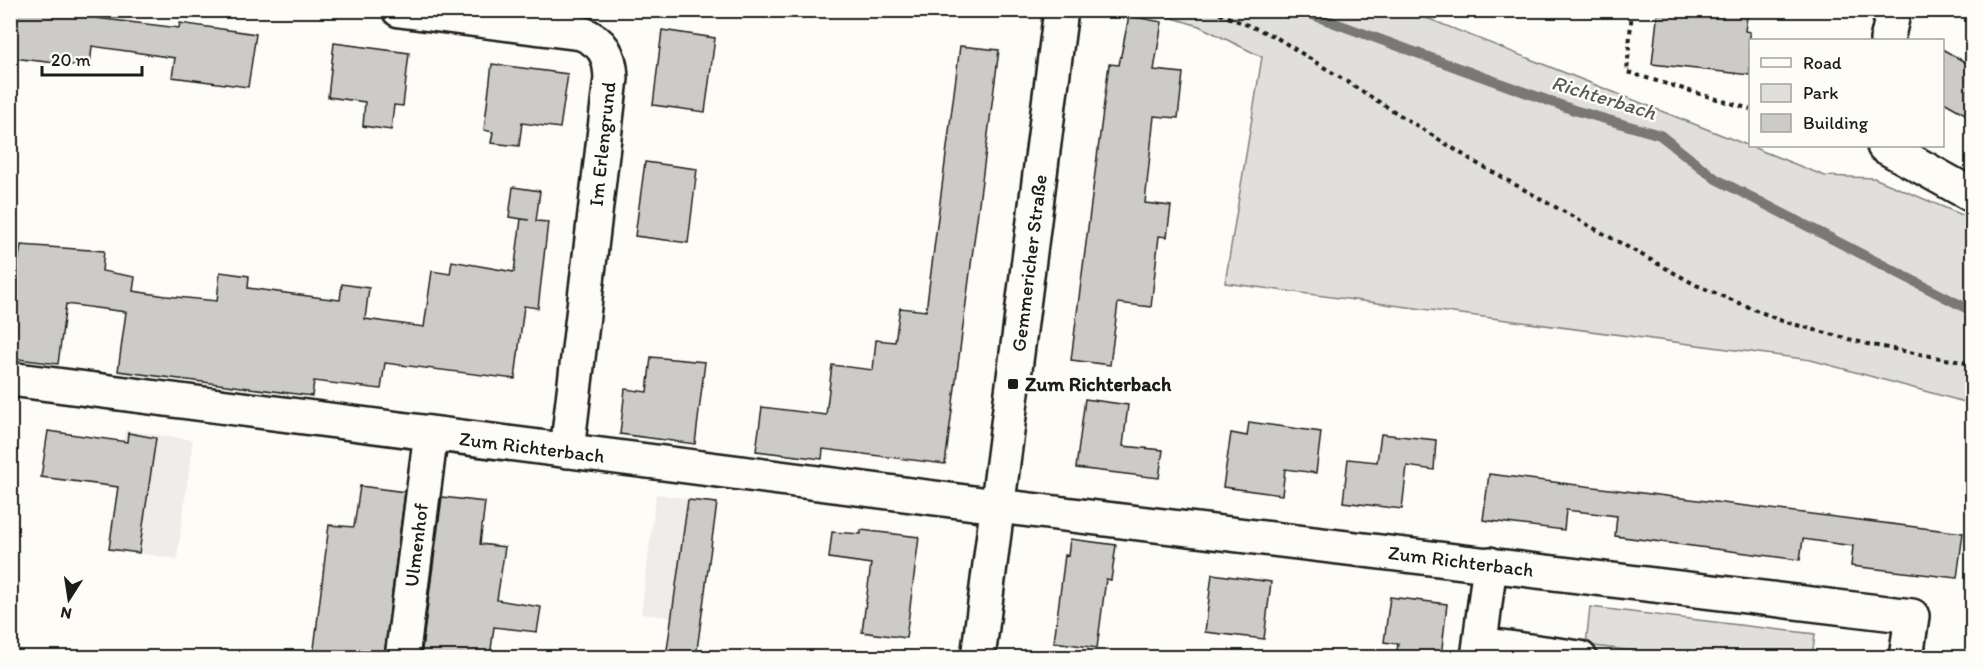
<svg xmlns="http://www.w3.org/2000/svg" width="1983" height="668" font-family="Itim,sans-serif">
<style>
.built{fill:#eeede9}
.green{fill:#e0dfdb;stroke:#7e7e7c;stroke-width:1.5}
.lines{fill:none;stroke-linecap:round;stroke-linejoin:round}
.stream{stroke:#797876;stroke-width:10}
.building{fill:#cccbc8;stroke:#1c1c1c;stroke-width:1.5}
.minor-casing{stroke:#1c1c1c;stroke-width:38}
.path{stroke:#1c1c1c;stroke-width:4;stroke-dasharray:4.5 4.5;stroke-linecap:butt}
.minor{stroke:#fdfcf7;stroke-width:33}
.poi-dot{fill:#1c1c1c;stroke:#fdfcf7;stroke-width:2}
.labels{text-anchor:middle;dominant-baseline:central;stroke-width:5;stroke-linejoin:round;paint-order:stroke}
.street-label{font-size:20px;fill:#1c1c1c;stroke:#fdfcf7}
.poi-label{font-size:20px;font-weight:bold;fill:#1c1c1c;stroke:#fdfcf7;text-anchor:start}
.water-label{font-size:21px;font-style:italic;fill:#5a5a58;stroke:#fdfcf7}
</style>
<rect width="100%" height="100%" fill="#fdfcf7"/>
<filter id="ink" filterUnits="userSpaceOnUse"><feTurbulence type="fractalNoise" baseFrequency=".0167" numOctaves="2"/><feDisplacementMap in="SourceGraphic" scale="12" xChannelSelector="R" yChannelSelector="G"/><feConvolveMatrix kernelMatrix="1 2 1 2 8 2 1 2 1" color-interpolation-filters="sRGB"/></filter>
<g filter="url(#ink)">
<path class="built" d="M125 430 193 440 177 559 108 549Z
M656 494 717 503 702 621 641 614Z"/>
<path class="green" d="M1150 11H1409L1825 176 1874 178 1972 219V404L1811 360 1225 283 1262 57 1199 26Z
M1590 607 1815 634 1812 658H1690L1586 645Z"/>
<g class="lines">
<path class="stream" d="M1299 10 1574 110 1660 135 1716 179 1972 311"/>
</g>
<path class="building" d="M19 10H81L97 12 96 18 179 28 180 23 256 34 248 87 172 77 175 58 92 46 90 67 13 58Z
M1658 10H1748L1745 31 1750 32V75L1652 64Z
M1129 16 1162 22 1154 70 1183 73 1178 118 1154 116 1145 203 1171 206 1167 237 1159 236 1151 307 1118 303 1110 365 1071 360 1109 64 1119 65Z
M662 30 715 38 705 112 653 105Z
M334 43 409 53 403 106 394 105 391 130 363 126 365 102 328 97Z
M960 46 999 50 945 464 823 449 822 459 756 451 762 407 826 415 832 365 873 370 876 340 895 342 900 308 926 311Z
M1942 49 1972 66V118L1942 101Z
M492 64 568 74 560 128 522 123 519 146 491 143 493 132 484 130Z
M645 162 697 169 688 243 635 236Z
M513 187 540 191 536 221 548 222 538 308 524 306 515 379 385 363 381 389 314 381 312 396 118 371 126 312 66 304 58 364 10 358V309L21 245 104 251 102 271 135 277 133 291 166 296 217 301 220 272 249 276 248 288 323 298 340 300 342 284 369 288 365 319 424 327 432 271 450 274 452 261 514 272 521 219 529 220 509 217Z
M651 357 705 362 695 444 620 434 625 389 647 392Z
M1085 399 1128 405 1123 446 1163 450 1159 478 1076 468Z
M1249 422 1321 432 1316 473 1285 469 1282 495 1223 487 1231 433 1247 436Z
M48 431 127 442 128 433 156 438 139 553 109 549 118 487 41 477Z
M1381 434 1436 440 1434 470 1407 466 1402 509 1343 502 1348 459 1377 462Z
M1489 474 1963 533 1957 578 1851 566 1853 546 1803 539 1800 560 1615 536 1617 516 1566 510 1564 530 1483 520Z
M360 486 405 492 384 657H313L329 525 354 527Z
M442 497 485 502 480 544 505 547 497 600 541 607 537 632 494 627 490 657H421Z
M688 500 717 503 696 657H666Z
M861 530 919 537 906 638 862 632 871 564 829 558 832 532 861 534Z
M1070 539 1116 545 1111 580 1106 579 1097 648 1054 642 1065 555 1068 556Z
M1212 574 1271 582 1264 639 1205 632Z
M1390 597 1447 604 1441 657H1396L1398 644 1384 642Z"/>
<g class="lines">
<g class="minor-casing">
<path id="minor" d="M399 10 581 33C603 42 610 54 611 78L567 451
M1887 40 1894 10
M1884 146 1972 195
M10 379 997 506 1912 616 1906 658
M1480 644 1580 658
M402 658 431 433
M978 658 1061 10
M1478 658 1490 564"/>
</g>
<path class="path" d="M1211 10 1274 36 1478 164 1696 285 1782 321 1867 344 1972 364
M1632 10 1627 72 1750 109"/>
<use href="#minor" class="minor"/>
</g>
</g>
<rect class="poi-dot" x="1007" y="378" width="12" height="12" rx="3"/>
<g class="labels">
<g class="street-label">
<text transform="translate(602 144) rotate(-84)">Im Erlengrund</text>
<text transform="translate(1029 263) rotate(-83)">Gemmericher Straße</text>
<text transform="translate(532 447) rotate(7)">Zum Richterbach</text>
<text transform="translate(416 545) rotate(-83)">Ulmenhof</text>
<text transform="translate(1461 561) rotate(7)">Zum Richterbach</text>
</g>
<g class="poi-label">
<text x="1025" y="384">Zum Richterbach</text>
</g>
<g class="water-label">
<text transform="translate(1604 97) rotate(17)">Richterbach</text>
</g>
</g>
<rect width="1983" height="668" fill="none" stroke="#fdfcf7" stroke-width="36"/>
<rect x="18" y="18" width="1947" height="632" fill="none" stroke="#1c1c1c" stroke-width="2" filter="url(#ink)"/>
<rect x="1749" y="39" width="195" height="108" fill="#fdfcf7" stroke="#a3a29f" stroke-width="1.5"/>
<rect x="1761" y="58" width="30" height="9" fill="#fdfcf7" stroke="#a3a29f" stroke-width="1.5"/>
<text x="1803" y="69" font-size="18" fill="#1c1c1c">Road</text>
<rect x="1761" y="84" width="30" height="18" fill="#e0dfdb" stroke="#a3a29f" stroke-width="1.5"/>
<text x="1803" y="99" font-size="18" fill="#1c1c1c">Park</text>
<rect x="1761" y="114" width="30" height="18" fill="#cccbc8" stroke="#a3a29f" stroke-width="1.5"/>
<text x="1803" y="129" font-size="18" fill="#1c1c1c">Building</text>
<g transform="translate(69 599) rotate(192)" stroke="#fdfcf7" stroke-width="4.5" paint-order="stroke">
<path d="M0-4.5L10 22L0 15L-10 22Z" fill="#1c1c1c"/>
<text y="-9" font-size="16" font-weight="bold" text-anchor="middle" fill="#1c1c1c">N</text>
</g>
<path d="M42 66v9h100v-9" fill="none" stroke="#1c1c1c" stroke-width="3"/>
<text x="51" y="66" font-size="18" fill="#1c1c1c" stroke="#fdfcf7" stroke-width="4.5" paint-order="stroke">20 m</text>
</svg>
